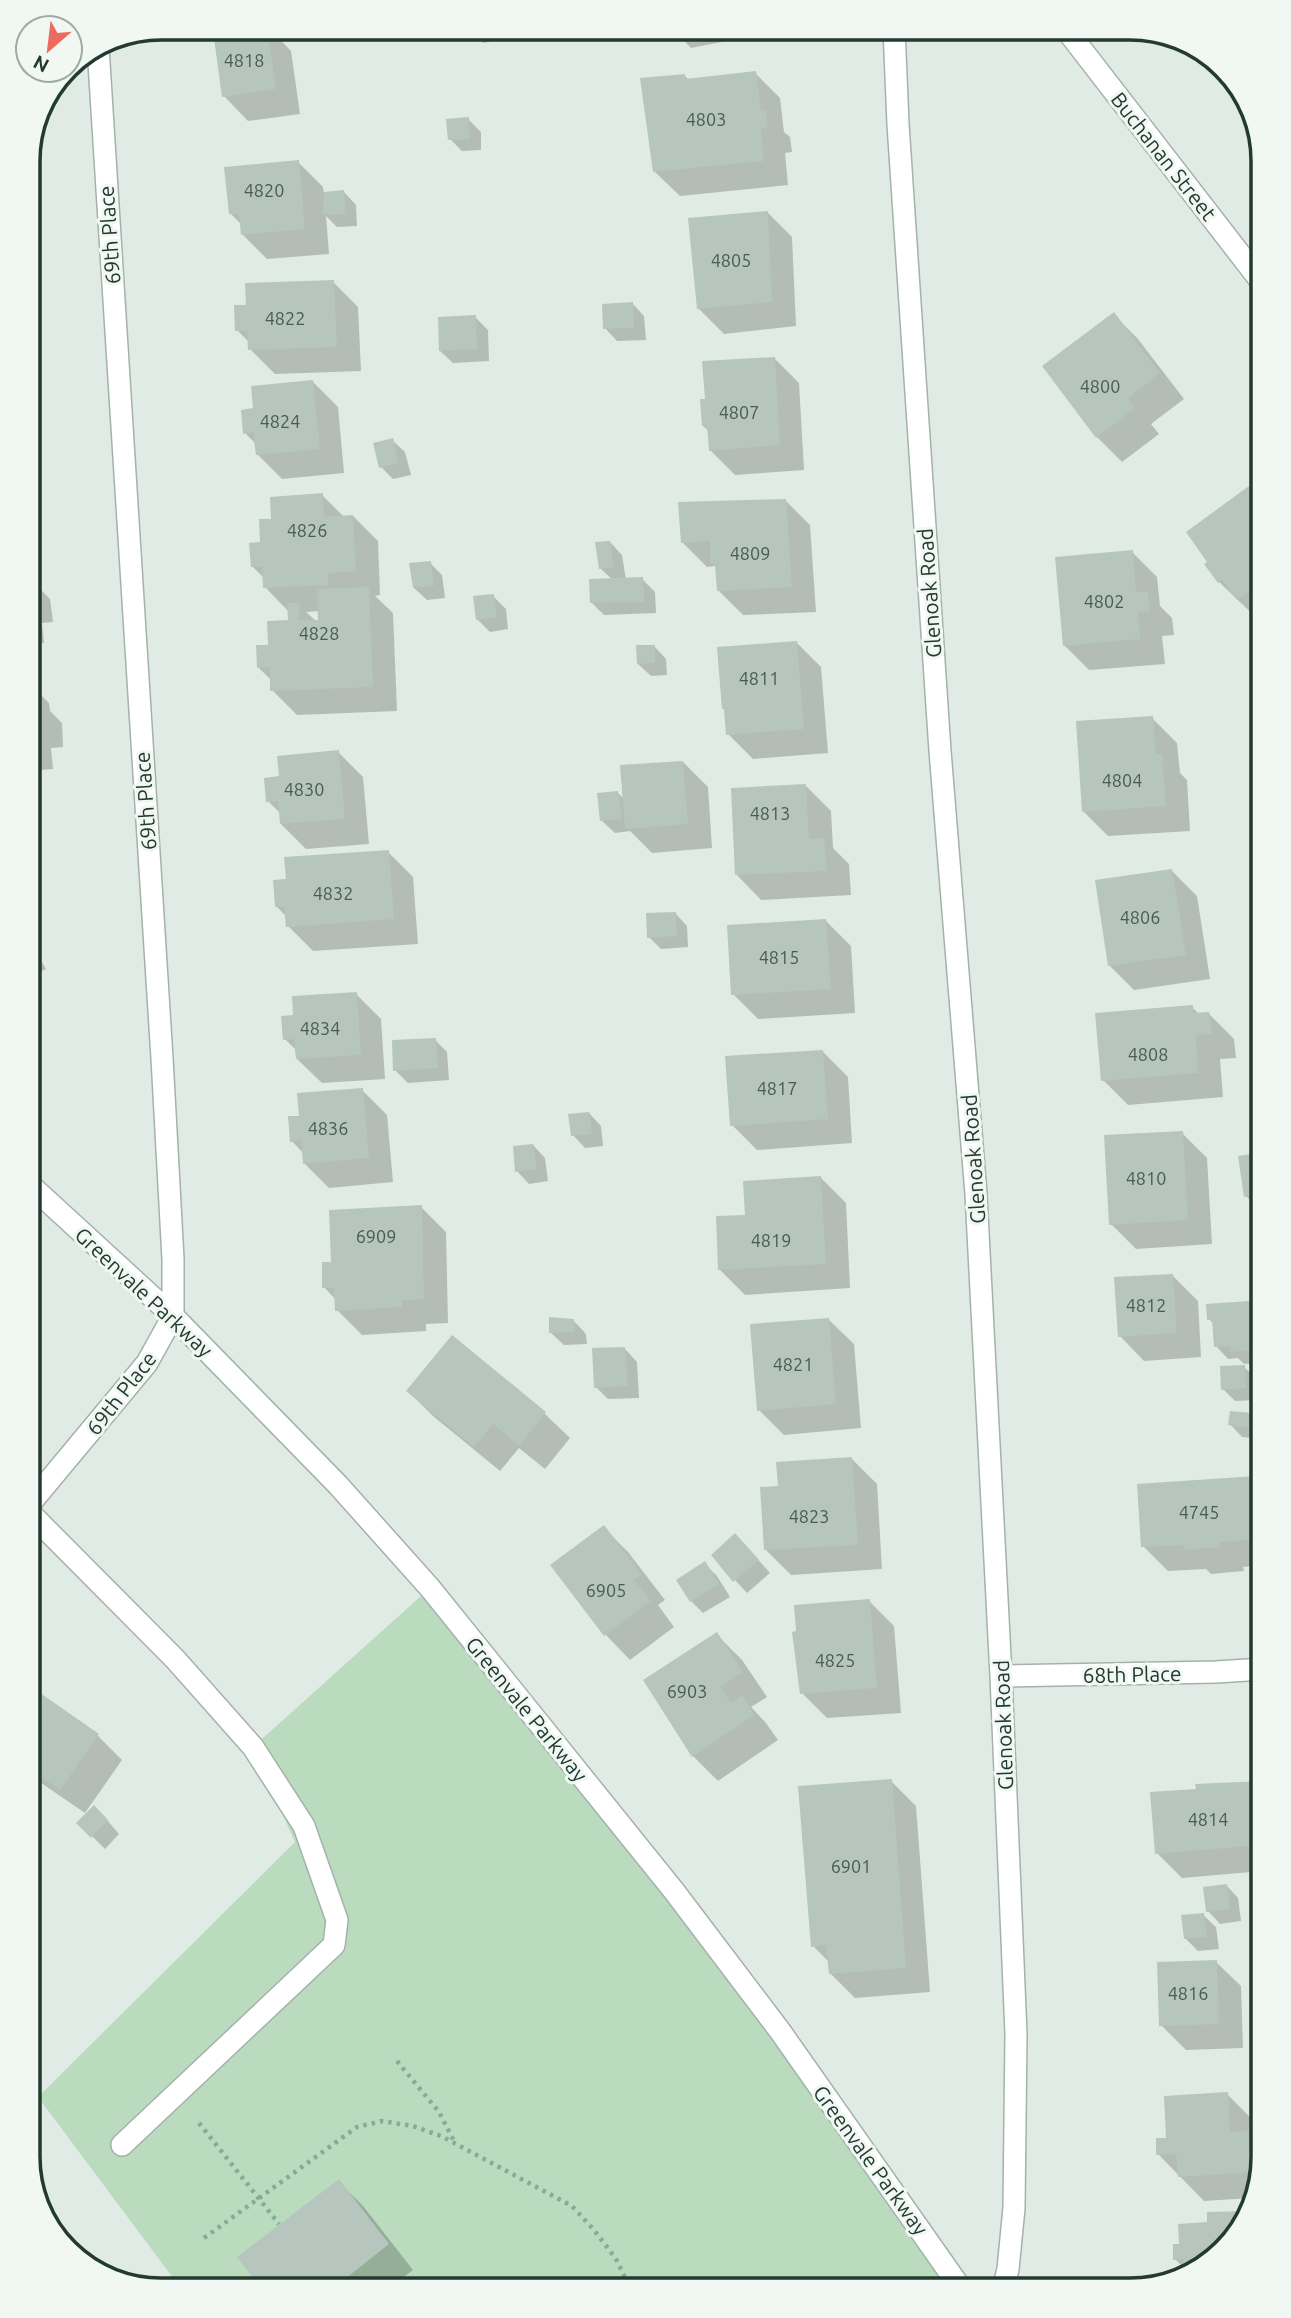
<svg xmlns="http://www.w3.org/2000/svg" width="1291" height="2318" font-family="Ubuntu,sans-serif">
<style>
.green{fill:#badbbe}
.shadow{fill:#0003;fill-rule:evenodd}
.building{fill:#b6c5bd}
.lines{fill:none;stroke-linecap:round;stroke-linejoin:round}
.minor-casing{stroke:#a4b2ab;stroke-width:24}
.tertiary-casing{stroke:#a4b2ab;stroke-width:24}
.path{stroke:#82ad99;stroke-width:4.5;stroke-dasharray:3.5 5;stroke-linecap:butt}
.minor{stroke:#fff;stroke-width:21}
.tertiary{stroke:#fff;stroke-width:21}
.labels{text-anchor:middle;dominant-baseline:central;stroke-width:6;stroke-linejoin:round;paint-order:stroke}
.number-label{font-size:18px;fill:#475d53}
.street-label{font-size:21px;fill:#223a30;stroke:#f1f7f3}
.rim{fill:none;stroke:#223a30;stroke-width:3.5}
</style>
<rect width="100%" height="100%" fill="#e1ebe5"/>
<path class="green" d="M430 1588 674 1891 962 2290H182L38 2097 295 1842 253 1747Z"/>
<path class="shadow" d="M249 28H269L291 51 300 114 248 121 224 96Z
M470 28H503L505 39 483 43Z
M672 28H762L763 34 691 48Z
M755 73 780 98 784 132 790 137 792 152 785 153 788 185 680 196 655 172 684 75 689 80Z
M468 119 481 132V150L462 151 450 139Z
M298 162 323 187 324 194 344 192 356 205 357 226 337 227 326 216 329 254 267 259 243 235 242 225 231 214Z
M28 205 33 209 36 230 28 231Z
M767 212 792 237 796 326 724 334 699 309Z
M333 282 358 307 361 371 275 374 250 349V343L237 330Z
M632 303 644 316 646 340 617 341 605 328Z
M1114 315 1138 339 1184 399 1151 424 1159 434 1122 462 1097 437Z
M475 317 488 330 489 361 453 363 440 351Z
M28 340 32 344 35 369H28Z
M774 358 799 383 804 470 735 475 710 450 709 431 703 426Z
M313 382 338 407 344 473 282 479 257 454 256 444 245 433 255 410Z
M28 436 39 446 40 470 29 471 32 491 28 492Z
M392 440 405 452 411 475 393 479 381 467Z
M1249 488 1263 503V624L1219 582Z
M322 495 344 517 353 516 378 541 380 595 375 596 393 613 397 711 297 715 272 690V681L259 668 270 646 290 622 289 612 265 587 264 578 252 566 273 520ZM320 611V621H316L306 612Z
M785 500 810 525 816 612 743 615 718 590 717 569 715 566 707 567 682 542Z
M610 542 622 555 626 580 642 579 655 592 656 613 604 615 592 603 613 580 600 568Z
M1132 552 1157 577 1160 606 1172 618 1174 635 1162 636 1165 664 1089 670 1064 645Z
M430 563 442 575 445 598 427 600 414 588Z
M28 566 37 575 39 588 50 599 53 622 42 623 44 643 28 645Z
M493 596 506 609 508 629 490 632 477 619Z
M796 642 821 667 828 753 753 759 728 734Z
M654 646 666 659 667 675 651 676 638 664Z
M28 682 49 703 50 711 62 723 63 747 51 748 53 769 28 771Z
M1152 718 1177 743 1180 773 1187 780 1190 831 1108 836 1083 811Z
M338 752 363 777 369 844 306 849 281 824 280 813 268 801 281 778Z
M683 762 708 787 712 848 652 853 630 831 615 833 602 821 618 793 625 800Z
M806 786 831 811 833 848 849 864 851 895 761 900 737 875Z
M388 852 413 877 418 944 313 951 288 926 287 917 276 906 288 880Z
M1172 871 1197 896 1210 979 1134 990 1109 965Z
M675 913 687 926 688 947 661 949 649 937Z
M826 921 851 946 855 1013 758 1019 733 994Z
M28 938 46 969 28 978Z
M356 994 381 1019 385 1079 322 1083 297 1059V1051L285 1039 295 1016Z
M1192 1007 1200 1015 1209 1014 1234 1039 1236 1058 1220 1059 1223 1097 1128 1105 1103 1080Z
M435 1040 447 1052 449 1080 408 1083 395 1070Z
M823 1052 848 1077 852 1143 757 1150 732 1125Z
M362 1090 387 1115 393 1182 329 1188 304 1163 303 1153 292 1141 300 1117Z
M589 1113 601 1126 603 1146 585 1148 573 1135Z
M1182 1133 1207 1158 1212 1244 1136 1249 1111 1224Z
M533 1145 545 1158 548 1181 529 1184 517 1171Z
M1263 1153V1208L1258 1209 1246 1196Z
M821 1178 846 1203 850 1288 745 1295 720 1270 747 1217Z
M421 1207 446 1232 448 1323 426 1324V1331L362 1335 337 1310 336 1300 324 1287 333 1263Z
M1173 1276 1198 1301 1201 1357 1144 1361 1120 1336Z
M1263 1302V1363L1244 1364 1238 1358 1228 1359 1216 1346 1214 1324 1209 1319Z
M829 1320 854 1344 861 1428 784 1435 759 1410Z
M574 1321 586 1334 587 1344 564 1345 551 1333Z
M452 1338 545 1414 570 1438 545 1469 519 1448 500 1471 433 1416 408 1391Z
M625 1349 637 1362 639 1398 608 1399 596 1387Z
M1244 1367 1257 1379 1258 1400 1235 1401 1223 1389Z
M1252 1415 1263 1426V1439L1242 1437 1230 1424Z
M852 1459 877 1484 882 1569 791 1575 766 1550 780 1488Z
M1255 1478 1263 1485V1565L1243 1567 1244 1571 1211 1574 1206 1569 1168 1571 1143 1546Z
M603 1527 628 1552 665 1600 658 1605 674 1627 630 1660 606 1635 553 1565Z
M748 1548 770 1573 747 1593 713 1556Z
M705 1564 717 1576 730 1597 703 1613 691 1601Z
M869 1601 894 1626 901 1713 827 1718 802 1693Z
M717 1635 742 1660 767 1697 751 1707 766 1723 778 1740 718 1781 693 1756Z
M30 1689 97 1735 122 1760 85 1813 28 1774V1692Z
M891 1781 916 1806 930 1992 855 1998 830 1973V1963L813 1946Z
M1263 1783V1871L1182 1878 1157 1853Z
M107 1820 119 1834 105 1849 79 1823Z
M1226 1885 1238 1898 1241 1921 1220 1924 1208 1911Z
M1203 1915 1216 1927 1219 1949 1198 1951 1186 1939Z
M1216 1962 1241 1986 1243 2048 1186 2050 1161 2025Z
M1227 2094 1252 2119 1253 2132H1256L1263 2139V2157L1251 2198 1204 2201 1158 2154 1168 2140Z
M338 2181 363 2206 413 2270 387 2290H264Z
M1246 2213 1241 2230 1185 2277V2269L1175 2259 1209 2224Z"/>
<path class="building" d="M237 28H267L276 89 222 97 213 31Z
M756 71 761 111H766L768 128 761 129 764 161 653 172 640 78 685 74V79Z
M469 117 470 139 448 140 446 119Z
M299 160 305 229 241 235 239 214H229L224 167Z
M344 190 346 214 323 215 324 192Z
M768 211 772 302 697 309 688 218Z
M334 280 337 347 248 350 247 331H235L234 305H246L245 283Z
M633 302 634 328 603 329 602 304Z
M1114 312 1160 373 1128 398 1135 408 1096 438 1042 366Z
M476 315 477 349 439 351 438 317Z
M775 357 780 445 709 451 707 426H702L700 399H705L702 361Z
M313 380 320 449 256 455 253 432 243 434 241 410 253 408 251 386Z
M393 438 399 463 379 468 373 443Z
M1249 486 1263 506V581L1237 600 1222 580 1218 583 1204 564 1207 562 1186 532Z
M323 493 324 517 353 515 356 571 328 573V585L263 588 262 567H251L249 543 260 542 259 519H271L270 497Z
M786 499 792 587 717 591 715 564H710V541L681 543 678 502Z
M610 541 614 567 599 569 595 542Z
M1133 550 1136 592 1148 591 1150 611 1138 612 1140 639 1063 646 1055 557Z
M431 561 434 586 413 588 409 563Z
M643 577 644 602 590 603 589 579Z
M369 587 373 687 270 691V667L257 668 256 645H268L267 621 288 620 287 603H300L299 620H318L317 589Z
M494 594 497 617 476 620 473 596Z
M797 641 804 729 726 735 724 709H722L717 647Z
M636 645H655V663L637 664Z
M28 697H38L39 723H28Z
M1153 716 1156 754H1162L1166 806 1082 812 1076 721Z
M339 750 345 819 280 824 278 801 266 802 264 778 279 776 277 756Z
M683 761 688 824 625 829 620 765Z
M806 784 809 839 824 838 827 871 735 875 731 788Z
M618 791 622 819 600 821 597 793Z
M389 850 394 919 286 927 284 906 275 907 273 880 286 879 284 857Z
M1172 869 1186 955 1108 966 1095 880Z
M676 912 677 936 647 938 646 913Z
M826 919 831 989 731 995 727 925Z
M357 992 361 1055 296 1059 294 1039 283 1040 281 1016 293 1015 292 996Z
M1193 1005V1013L1209 1012 1212 1034 1196 1035 1198 1073 1101 1081 1095 1013Z
M436 1038 438 1068 393 1071 392 1040Z
M823 1050 828 1119 730 1126 725 1056Z
M363 1088 369 1158 303 1164 301 1140 290 1142 288 1116H299L297 1093Z
M589 1112 592 1134 571 1136 568 1114Z
M1183 1131 1188 1220 1109 1225 1104 1135Z
M533 1144 537 1169 515 1172 513 1146Z
M1263 1152V1194L1244 1197 1238 1156Z
M821 1176 826 1264 718 1270 716 1216 745 1215 743 1181Z
M422 1205 424 1299 402 1300V1307L335 1311 334 1288H322V1262H331L329 1210Z
M1173 1274 1177 1333 1118 1337 1114 1277Z
M1263 1300V1350L1230 1352V1346L1214 1347 1212 1319 1207 1320 1206 1304Z
M549 1317 574 1319 575 1332 549 1333Z
M829 1318 836 1404 757 1411 750 1324Z
M452 1335 546 1412 519 1446 493 1424 474 1447 406 1391Z
M625 1347 628 1386 594 1388 592 1348Z
M1245 1365 1246 1388 1221 1390 1220 1366Z
M1230 1411 1252 1413 1251 1428 1228 1425Z
M852 1457 858 1545 764 1550 760 1487 778 1486 776 1462Z
M1256 1476 1261 1539 1219 1542 1220 1547 1184 1550V1545L1141 1547 1137 1484Z
M604 1525 642 1575 634 1580 651 1601 604 1636 550 1565Z
M735 1533 759 1560 733 1582 711 1555Z
M705 1561 719 1584 690 1602 676 1580Z
M870 1599 877 1688 800 1694 792 1632 796 1631 794 1605Z
M717 1632 743 1672 720 1687 731 1703 742 1695 754 1715 692 1757 643 1680Z
M30 1686 99 1734 60 1790 28 1768Z
M892 1779 906 1968 829 1974 826 1945 811 1947 798 1786Z
M1263 1781V1845L1155 1854 1150 1792 1196 1789 1195 1784Z
M94 1805 108 1820 91 1838 76 1823Z
M1227 1884 1230 1909 1206 1912 1203 1887Z
M1204 1913 1207 1937 1184 1939 1181 1915Z
M1217 1960 1219 2024 1159 2026 1157 1962Z
M1228 2092 1230 2132 1257 2130 1259 2172 1178 2177 1176 2154 1156 2155V2138H1166L1164 2096Z
M339 2179 389 2244 331 2290H262L237 2257Z
M1247 2211 1241 2230 1188 2276 1184 2278 1183 2259 1173 2260V2244H1179L1178 2224 1207 2222V2212Z"/>
<g class="lines">
<g class="minor-casing">
<path id="minor" d="M894 28 898 124 940 751 976 1194 1001 1676 1016 2034 1014 2208 1008 2269 1003 2290
M1065 28 1263 284
M98 47 162 1058 173 1259V1316
M28 1511 175 1659 253 1747 304 1826 337 1920 334 1945 122 2145
M1001 1676 1216 1672 1263 1669"/>
</g>
<g class="tertiary-casing">
<path id="tertiary" d="M28 1183 173 1316 338 1485 430 1588 674 1891 780 2031 962 2290
M28 1506 147 1363 173 1316"/>
</g>
<path class="path" d="M397 2061 439 2112 455 2143
M199 2123 279 2224
M204 2238 357 2127 382 2121 413 2126 441 2136 572 2206 594 2230 616 2259 631 2290"/>
<use href="#minor" class="minor"/>
<use href="#tertiary" class="tertiary"/>
</g>
<g class="labels">
<g class="number-label">
<text x="244" y="60">4818</text>
<text x="706" y="119">4803</text>
<text x="264" y="190">4820</text>
<text x="731" y="260">4805</text>
<text x="285" y="318">4822</text>
<text x="1100" y="386">4800</text>
<text x="739" y="412">4807</text>
<text x="280" y="421">4824</text>
<text x="307" y="530">4826</text>
<text x="750" y="553">4809</text>
<text x="1104" y="601">4802</text>
<text x="319" y="633">4828</text>
<text x="759" y="678">4811</text>
<text x="1122" y="780">4804</text>
<text x="304" y="789">4830</text>
<text x="770" y="813">4813</text>
<text x="333" y="893">4832</text>
<text x="1140" y="917">4806</text>
<text x="779" y="957">4815</text>
<text x="320" y="1028">4834</text>
<text x="1148" y="1054">4808</text>
<text x="777" y="1088">4817</text>
<text x="328" y="1128">4836</text>
<text x="1146" y="1178">4810</text>
<text x="376" y="1236">6909</text>
<text x="771" y="1240">4819</text>
<text x="1146" y="1305">4812</text>
<text x="793" y="1364">4821</text>
<text x="1199" y="1512">4745</text>
<text x="809" y="1516">4823</text>
<text x="606" y="1590">6905</text>
<text x="835" y="1660">4825</text>
<text x="687" y="1691">6903</text>
<text x="1208" y="1819">4814</text>
<text x="851" y="1866">6901</text>
<text x="1188" y="1993">4816</text>
</g>
<g class="street-label">
<text transform="translate(1164 156) rotate(52)">Buchanan Street</text>
<text transform="translate(109 235) rotate(-94)">69th Place</text>
<text transform="translate(929 593) rotate(-94)">Glenoak Road</text>
<text transform="translate(145 801) rotate(-94)">69th Place</text>
<text transform="translate(973 1159) rotate(-94)">Glenoak Road</text>
<text transform="translate(144 1292) rotate(43)">Greenvale Parkway</text>
<text transform="translate(121 1393) rotate(-52)">69th Place</text>
<text transform="translate(1132 1674) rotate(-1)">68th Place</text>
<text transform="translate(527 1709) rotate(51)">Greenvale Parkway</text>
<text transform="translate(1003 1725) rotate(-92)">Glenoak Road</text>
<text transform="translate(871 2160) rotate(54)">Greenvale Parkway</text>
</g>
</g>
<path d="M0 0H1291V2318H0ZM161 40H1130A121 121 0 0 1 1251 161V2157A121 121 0 0 1 1130 2278H161A121 121 0 0 1 40 2157V161A121 121 0 0 1 161 40Z" fill="#f1f7f3" fill-rule="evenodd"/>
<path class="rim" d="M161 40H1130A121 121 0 0 1 1251 161V2157A121 121 0 0 1 1130 2278H161A121 121 0 0 1 40 2157V161A121 121 0 0 1 161 40Z"/>
<g transform="translate(49 49) rotate(208)"><circle r="33" fill="#f1f7f3" stroke="#9eaba5" stroke-width="2"/>
<path d="M0-5L12 26L0 18L-12 26Z" fill="#eb6c5e"/>
<text y="-10" font-size="19" font-weight="bold" text-anchor="middle" fill="#223a30">N</text>
</g>
</svg>
